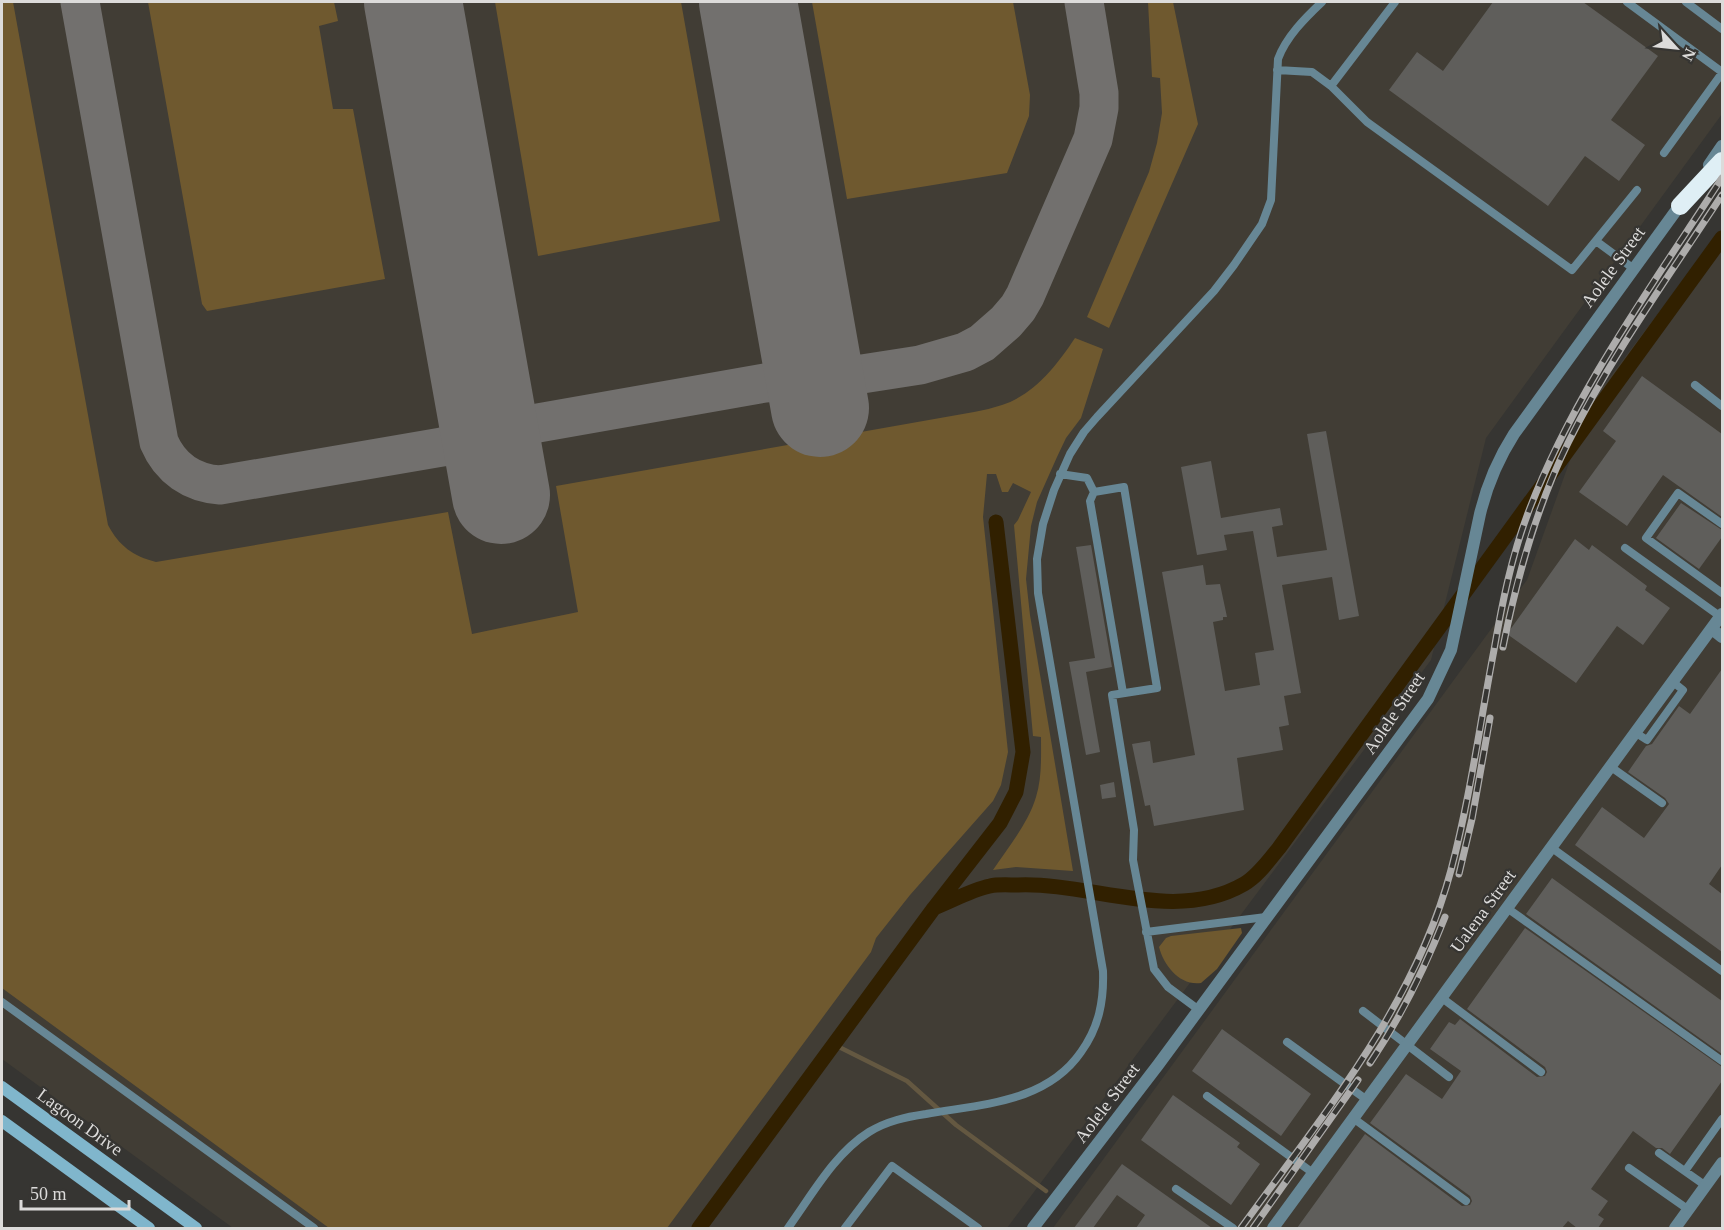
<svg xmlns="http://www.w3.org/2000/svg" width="1724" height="1230" font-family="Georgia,serif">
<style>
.built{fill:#413d35}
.green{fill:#6f592f}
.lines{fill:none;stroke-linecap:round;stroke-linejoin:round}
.stream{stroke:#645841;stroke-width:4.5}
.canal{stroke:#312000;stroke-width:15}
.taxiway{stroke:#72706e;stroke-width:39}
.runway{stroke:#72706e;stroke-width:98}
.building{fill:#5f5e5b}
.lane{stroke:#678795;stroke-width:8}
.street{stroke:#678795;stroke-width:12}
.secondary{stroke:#80b6cc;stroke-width:12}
.highway{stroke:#dfeff5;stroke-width:18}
.rail-casing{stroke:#adacab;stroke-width:7}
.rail{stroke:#363532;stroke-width:4.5;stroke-dasharray:14;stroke-linecap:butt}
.labels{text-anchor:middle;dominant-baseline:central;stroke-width:4.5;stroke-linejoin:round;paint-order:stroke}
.street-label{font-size:18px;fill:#dcdbda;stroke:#363532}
</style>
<rect width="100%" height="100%" fill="#363532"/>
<path class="built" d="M2 2H1722V114L1486 438 1431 660 1007 1228H233L2 1059Z
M1722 229V1228H1053L1527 580 1591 402Z"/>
<path class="green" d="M2 2H13L108 525C119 546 133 556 156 562L448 512 472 634 578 612 556 486 974 412C984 410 993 408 1002 405 1035 394 1057 365 1075 338L1103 349 1081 418 1066 438 1057 457 1037 502 1031 526 1026 579 1030 615 1073 871 1016 867 993 870C1008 847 1028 824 1036 797 1042 778 1041 757 1041 737L1033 736 1014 525 1018 520 1031 492 1013 483 1008 492H1002L996 474H987L983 517 1008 752 1001 785 993 801 910 895 876 938 871 952 667 1228H329L2 988Z
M148 2H334L338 21 319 26 333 109H353L385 279 207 311 202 304Z
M495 2H681L720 221 538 256Z
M812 2H1013L1030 95 1029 116 1007 173 847 199Z
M1148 2H1173L1198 124 1109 328 1087 317 1149 172 1157 143 1162 113 1160 78 1152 77Z
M1241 928 1242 933 1217 969 1201 983C1180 986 1164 966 1159 947L1166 938 1171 936Z"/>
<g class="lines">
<path class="stream" d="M835 1045 907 1081 956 1125 1046 1191"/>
<path class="canal" d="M934 908C952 901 971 890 990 886 998 884 1009 885 1018 885 1091 882 1175 924 1244 884 1258 876 1269 860 1279 848L1722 238
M699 1228 934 908 1000 823 1016 792 1023 752 996 522"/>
<path class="taxiway" d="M80 2 159 442C170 468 192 483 220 485L442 447 538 423 765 383 862 374 920 365 965 352 982 343 1006 322 1018 308 1025 296 1093 139 1099 108V93L1084 2"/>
<path class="runway" d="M413 2 501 495
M748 2 820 408"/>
</g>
<path class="building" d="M1493 2H1583L1658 56 1611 120 1645 145 1619 181 1585 156 1548 206 1389 90 1417 52 1443 71Z
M1642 376 1722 434V517L1663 475 1627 526 1579 492 1616 441 1603 431Z
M1326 431 1359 616 1339 620 1332 577 1282 585 1301 693 1284 696 1289 725 1279 727 1283 750 1237 758 1244 810 1154 826 1150 805 1145 806 1132 744 1150 741 1153 763 1195 755 1162 572 1203 565 1206 585 1220 584 1227 617H1223V620L1213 622 1225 691 1260 685 1255 653 1274 650 1253 531 1224 535 1227 550 1197 555 1181 467 1211 461 1221 518 1280 508 1283 525 1272 527 1277 557 1327 550 1307 434Z
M1681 503 1722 530V537L1699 569 1656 538Z
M1575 539 1589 550 1592 545 1647 586 1645 590 1670 608 1643 645 1617 626 1576 683 1507 634Z
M1091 545 1112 667 1086 672 1100 752 1086 755 1069 662 1095 658 1076 547Z
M1722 669V865L1709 884 1722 894V952L1575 845 1602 807 1644 838 1669 804 1665 798 1628 772 1646 746 1652 744 1679 706 1690 714Z
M1114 782 1116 797 1102 799 1100 785Z
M1552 878 1722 1001V1054L1526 914Z
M1525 928 1722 1067V1081L1670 1154 1662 1148H1656L1633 1131 1591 1189 1608 1201 1598 1215 1604 1219 1598 1228H1577L1568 1221 1562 1228H1297L1365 1134 1462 1206 1470 1205 1472 1201 1470 1196 1370 1123 1406 1074 1442 1099 1461 1071 1430 1049 1449 1022 1455 1025 1460 1019 1537 1077 1545 1076 1547 1072 1545 1067 1467 1009Z
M1222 1029 1311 1094 1281 1136 1192 1071Z
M1173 1095 1240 1143 1237 1147 1260 1164 1231 1205 1141 1140Z
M1122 1164 1212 1228H1136L1145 1215 1117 1195 1093 1228H1074Z"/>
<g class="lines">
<path class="lane" d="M1627 2 1722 72
M1686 2 1722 29
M1277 70 1312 72 1331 86 1367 122 1572 270 1637 190
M1331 86 1395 2
M1664 153 1722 73
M1596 241 1634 269
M1695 385 1722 406
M1060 474 1087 478 1094 492
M1722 524 1678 493 1646 538 1722 593
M1625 548 1721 617
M1123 693 1090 501 1094 492 1124 487 1157 688 1112 695 1134 830 1133 860 1154 969 1168 987 1199 1010
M1636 733 1647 740 1683 690 1673 682
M1611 767 1662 803
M1552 848 1722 971
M1507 908 1722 1061
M1146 932 1266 917
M1442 998 1541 1072
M2 1002 314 1228
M1363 1011 1449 1077
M1287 1042 1367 1100
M1207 1096 1313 1173
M1353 1118 1466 1201
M1659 1153 1706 1186
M1629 1168 1689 1210
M1685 1171 1722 1119
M1176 1189 1233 1228
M788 1228C812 1195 834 1154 869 1132 887 1121 906 1117 926 1114 981 1104 1046 1103 1081 1052 1099 1027 1104 1001 1103 971L1038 593 1037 559 1043 524 1054 490 1070 454 1084 432 1097 417 1214 291 1234 265 1262 224 1271 200 1278 59C1286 37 1305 18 1322 2
M845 1228 892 1166 978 1228"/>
<path class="street" d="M1709 165 1722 146
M1712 629 1722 637
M1033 1228 1158 1065 1428 699 1451 650 1480 514C1487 485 1498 459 1514 434L1683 201
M1273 1228 1722 614
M1675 1228 1722 1163"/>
<path class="secondary" d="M2 1087 196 1228
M2 1121 149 1228"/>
<path class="highway" d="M1680 206 1722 161"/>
<g class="rail-casing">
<path id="rail" d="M1503 647C1517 577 1536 508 1568 443 1611 356 1669 276 1722 195
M1459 874 1472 819 1490 718
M1370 1063C1401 1017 1425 968 1445 917
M1241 1228C1322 1116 1415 1006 1451 870 1470 798 1480 723 1494 650 1502 604 1511 558 1528 513 1574 392 1652 286 1722 178
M1253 1228 1358 1080"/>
</g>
<use href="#rail" class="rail"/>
</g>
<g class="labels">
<g class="street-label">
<text transform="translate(1613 267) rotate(-54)">Aolele Street</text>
<text transform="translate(1394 713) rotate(-56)">Aolele Street</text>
<text transform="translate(1483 911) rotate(-54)">Ualena Street</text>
<text transform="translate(1107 1103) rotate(-53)">Aolele Street</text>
<text transform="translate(80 1122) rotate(36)">Lagoon Drive</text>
</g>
</g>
<rect width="1724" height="1230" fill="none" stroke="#dcdbda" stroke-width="6"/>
<g transform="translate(1676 48) rotate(117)" stroke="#363532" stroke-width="4.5" paint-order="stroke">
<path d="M0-4.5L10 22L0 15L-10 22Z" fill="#dcdbda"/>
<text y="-9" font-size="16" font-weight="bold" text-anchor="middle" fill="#dcdbda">N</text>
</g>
<path d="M21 1200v9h108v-9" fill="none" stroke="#dcdbda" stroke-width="3"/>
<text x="30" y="1200" font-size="18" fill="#dcdbda" stroke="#363532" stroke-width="4.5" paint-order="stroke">50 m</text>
</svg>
